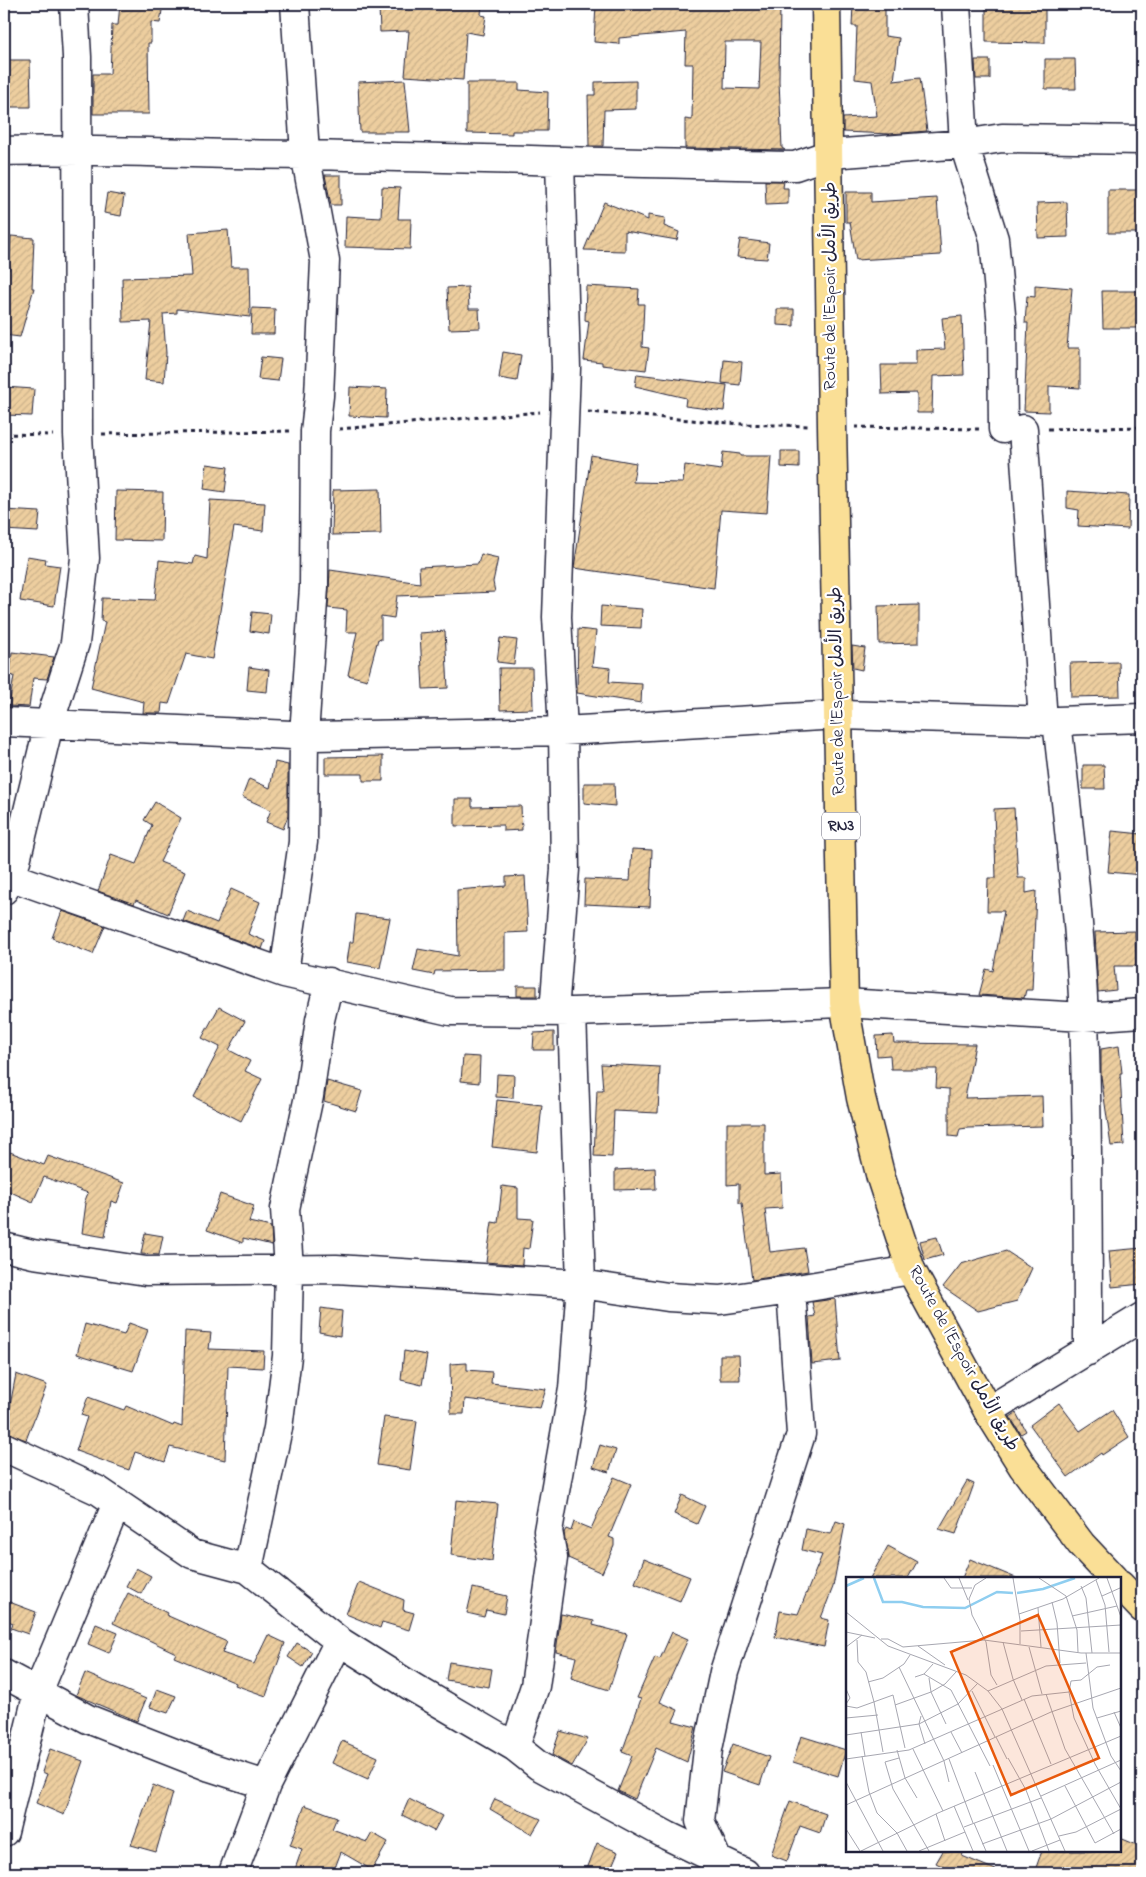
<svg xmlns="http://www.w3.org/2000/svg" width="1146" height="1877" font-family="'Indie Flower','Playpen Sans Arabic',sans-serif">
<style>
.building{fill:url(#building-hatch);stroke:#22223b;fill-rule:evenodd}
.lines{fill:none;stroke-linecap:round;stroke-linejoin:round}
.minor-casing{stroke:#22223b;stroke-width:31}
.highway-casing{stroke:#22223b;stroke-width:31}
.path{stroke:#22223b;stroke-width:3;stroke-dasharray:4 4;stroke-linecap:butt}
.minor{stroke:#fff;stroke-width:28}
.highway{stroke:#fadf96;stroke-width:28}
.labels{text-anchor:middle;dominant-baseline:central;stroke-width:4.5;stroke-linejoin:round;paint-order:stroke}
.shield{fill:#fff;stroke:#646476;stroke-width:1}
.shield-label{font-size:16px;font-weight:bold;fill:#22223b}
.street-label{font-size:18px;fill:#22223b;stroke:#fff}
.inset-river{fill:none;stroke:#8fcef0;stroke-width:2.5}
.inset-road{fill:none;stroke:#a7a7b1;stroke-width:1}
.view{fill:#e8590c;fill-opacity:0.15;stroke:#e8590c;stroke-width:2.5}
.inset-edge{fill:none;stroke:#22223b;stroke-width:2.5}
</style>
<defs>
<pattern id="building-hatch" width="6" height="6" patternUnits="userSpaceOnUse" patternTransform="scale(1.25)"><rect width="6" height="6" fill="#edce9f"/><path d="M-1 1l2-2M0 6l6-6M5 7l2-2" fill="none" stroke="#cbb18a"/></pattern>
</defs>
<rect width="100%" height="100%" fill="#fff"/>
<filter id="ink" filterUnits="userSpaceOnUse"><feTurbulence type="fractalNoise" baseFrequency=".02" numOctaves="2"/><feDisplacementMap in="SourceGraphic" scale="10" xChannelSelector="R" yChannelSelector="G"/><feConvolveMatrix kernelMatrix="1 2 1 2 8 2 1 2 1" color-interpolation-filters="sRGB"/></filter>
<g filter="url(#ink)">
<path class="building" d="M120 4H163L160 23 151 22V43H148L149 114H93V74H110L112 25H118Z
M381 4H482L481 15 486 16 483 35 466 32 463 80 405 76 409 31 380 32 379 6Z
M596 4 646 6V4H780L779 81 782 148 785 150 685 148V119L692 120 693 64H685L686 32 619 38V44L594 42ZM725 42H761L759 89 724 88Z
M853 4H885V36L899 38 894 81 920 78 927 131 890 134 843 132V118L877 116 872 81 855 79 857 26H852Z
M986 4H1045V43L986 42Z
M1045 59H1075L1076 89H1045Z
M4 60H30L31 107H4Z
M975 60H990V79H976Z
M405 80 410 132H360L358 82Z
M636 81V109L604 110 603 146H589L588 95H595V82Z
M467 83H519V90L548 92 547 131H512V134L467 133Z
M325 175H341V205H331Z
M765 181H784L783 188H788V204L766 205Z
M382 187 400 188 398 219H411L410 249 345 247 346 216 381 218Z
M1108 190H1142V233H1108Z
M846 192H871V202L937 198 941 255 856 260 850 222H846Z
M107 193 124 196 121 216 104 213Z
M604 202 648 220V215L665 218 664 226 679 232 677 240 625 231V251L584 250Z
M1067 202 1068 237 1038 238 1037 203Z
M228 230 231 267H249L250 317 177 309V313L163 314 166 353 164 382 145 380 151 321 123 322 122 278 192 276 189 233Z
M11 236 34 238 32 288H34L20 337 4 335V269L9 270Z
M740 239 769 243 767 259 737 257Z
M1035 285 1072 288 1067 348H1080V388L1049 386V412L1024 411 1028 323H1025L1027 296 1035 297Z
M586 286 639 289 638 304H644L642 347 649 348 646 370 602 365V362L584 360 589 321 585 320Z
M468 287 469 309H479L480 328 449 329 447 288Z
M1102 291H1142V328H1103Z
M252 308 275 309 274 334H251Z
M777 309H794V326L777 325Z
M962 316 964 375 933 376 932 413H917V393L882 394 881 365H916V350L945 349 942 318Z
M503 352 521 355 517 381 499 378Z
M261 357 281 359 278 381 258 379Z
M724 360 742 362 740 385 722 383Z
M637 374 727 385 724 411 685 406 686 398 635 386Z
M4 387 34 389 32 416 4 415Z
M350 387 387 389 386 418 349 416Z
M781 451H799V468L781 467Z
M723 452 740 454V456H771L767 513 721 510 714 588 574 568 591 455 636 463 633 482 683 483 685 465 721 470Z
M207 464 228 467 225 492 204 489Z
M380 489 381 534 332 535 333 490Z
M116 491 163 492 162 541 115 540Z
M1067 491 1129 495 1128 529 1078 526 1079 510 1067 508Z
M210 500 265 503 263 531 234 527 212 659 186 654 169 704 162 703 161 713H143L144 702 91 688 105 622 101 621 102 598 155 600 159 560 193 564 195 556 207 559Z
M4 510 40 512 38 532 4 530Z
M481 554 498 558 493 582 495 592 397 596 394 618 381 616V640L378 639 367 680 348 675 357 632H346L347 610 328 608 330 570 420 583 419 567 478 564Z
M27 556 46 559 45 564 60 566 54 606 20 601Z
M919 605V643L879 644 878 606Z
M601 606 642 609 641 628 600 626Z
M252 612 271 614 269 634 250 631Z
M578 629 596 631 592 666 610 668 609 682 642 684 641 703 577 693Z
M445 631 448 688 423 689 420 633Z
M500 638 517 640 514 664 497 662Z
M852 646 865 648 862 670 853 668Z
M12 652 54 657 47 679 33 678 29 707 9 706 14 676 10 675Z
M1119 662 1120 696 1071 697 1070 663Z
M249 667 269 670 267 692 247 690Z
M499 668H532L533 709 500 710Z
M383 756V781H363V774H325V757Z
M275 762 288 765V816L283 829 266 822 271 810 242 797 249 779 270 788Z
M1083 765H1104L1105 789H1083Z
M584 783H614L615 806 584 803Z
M455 799H472V807L521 806 522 830 503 831V825L455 826Z
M155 802 181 818 160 862 185 872 168 914 136 900 134 904 98 891 111 855 136 864 152 825 144 820Z
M1014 808 1018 878H1026V893L1036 891 1032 990H1026L1024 998 979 995 986 969 993 971 1004 911H987L988 878H996L994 809Z
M1112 831 1142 834V875L1108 872Z
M632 849 652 850 650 907 584 904 585 879 630 881Z
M525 876 528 932 505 933V970L435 971 434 975 413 971 418 949 458 956 457 890 506 886V877Z
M231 889 260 902 248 934 265 941 262 949 183 921 187 911 217 923Z
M62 911 105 926 93 954 52 938Z
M356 914 390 918 380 968 347 962 350 942H353Z
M1135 931 1136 966H1114L1116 990 1098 992 1095 932Z
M517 986H537V996H517Z
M219 1007 245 1021 229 1050 250 1061 245 1071 262 1079 241 1121 194 1097 220 1047 202 1038Z
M554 1032V1050H533L534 1033Z
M893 1035 894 1043 975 1044 965 1098 1042 1096 1043 1126 968 1128 960 1129 958 1137 949 1136V1089L936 1088 937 1069H891L890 1055 877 1056 876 1036Z
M1119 1046 1122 1073H1120L1124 1145 1111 1146 1101 1076V1049Z
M463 1056 480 1057 479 1083 461 1081Z
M601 1064 660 1067 658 1113 614 1111 612 1157 594 1156 597 1090H603Z
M497 1074 514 1075 513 1098 496 1097Z
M327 1081 362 1091 356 1111 324 1101Z
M497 1100 542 1105 537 1152 492 1147Z
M727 1123H764V1175L781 1174 782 1208 765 1209 770 1252 804 1248 808 1271 752 1280 742 1203H739V1184L727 1185Z
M10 1152 44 1165 48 1156 124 1183 117 1203 111 1201 105 1237 82 1233 86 1203H84L88 1193 44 1177 33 1202 4 1189V1165Z
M655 1168 656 1189 615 1190V1170Z
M502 1186 518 1188V1218L533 1219 529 1249 523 1248 522 1265 486 1262 492 1222 498 1223Z
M220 1194 254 1206 249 1222 271 1227 272 1245 243 1238V1243L207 1230Z
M145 1233 163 1236 159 1255 141 1254Z
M937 1237 943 1255 925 1260 920 1241Z
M1142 1248V1284L1112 1287 1109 1251Z
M1006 1251 1032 1268 1017 1301 978 1311 943 1287 961 1264Z
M835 1299 840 1361 812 1364 809 1317 815 1316 812 1302Z
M321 1308 342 1311 340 1336 319 1332Z
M129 1323 148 1330 133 1371 77 1354 85 1324 124 1335Z
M185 1331 211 1333 209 1349 264 1351 263 1368 228 1366 225 1460 170 1447 165 1462 135 1452 129 1470 76 1451 87 1417 81 1415 88 1397 124 1410 126 1406 173 1426 174 1424 182 1427Z
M404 1351 427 1355 422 1385 401 1380Z
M720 1355H739L740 1380H720Z
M467 1363V1370L492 1372 491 1383 546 1389 540 1408 465 1399 464 1414H451L450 1364Z
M16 1374 47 1385 26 1440 5 1432Z
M1059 1403 1080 1431 1112 1410 1129 1437 1102 1455 1101 1453 1068 1477 1030 1425Z
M1016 1413 1026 1431 1021 1434 1010 1417Z
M384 1417 417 1421 410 1470 377 1465Z
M600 1445 616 1450 609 1472 593 1467Z
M614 1477 631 1484 609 1537 614 1539V1546L602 1573 568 1558 564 1533 566 1529 571 1531 574 1522 591 1529Z
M967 1481 974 1484 956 1534 939 1529Z
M682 1495 705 1506 697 1524 674 1514Z
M456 1500 498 1504 492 1561 451 1555Z
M836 1521 845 1524 833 1587 821 1618 829 1620 824 1647 775 1637 780 1611 798 1614 822 1555 802 1550 806 1529 831 1534Z
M888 1546 917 1562 908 1578H870Z
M644 1559 690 1577 680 1601 635 1583Z
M970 1559 1016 1578H962Z
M136 1568 151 1576 141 1594 126 1586Z
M359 1582 404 1600 403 1610 414 1613 409 1630 382 1622 380 1628 346 1614Z
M473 1588 507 1596 504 1614 486 1610 484 1617 467 1613Z
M128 1593 167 1613 166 1615 227 1642 222 1653 254 1664 268 1635 285 1643 266 1696 235 1685 236 1683 174 1657 176 1653 113 1623Z
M4 1600 36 1612 28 1634 11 1628 13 1623 4 1619Z
M561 1614 594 1621 593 1625 627 1634 609 1690 571 1678 576 1657 556 1652Z
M96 1624 118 1633 109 1653 88 1644Z
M672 1632 688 1639 660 1702 678 1710 673 1721 696 1727 687 1762 656 1748 635 1799 618 1791 632 1756 622 1752 641 1699 637 1698 655 1657 660 1659Z
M297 1643 312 1652 303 1667 288 1657Z
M449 1662 492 1669 489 1687 446 1680Z
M85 1673 146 1699 137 1721 76 1695Z
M157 1689 176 1696 168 1713 150 1707Z
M560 1731 588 1739 572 1766 552 1755Z
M801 1736 846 1750 838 1776 793 1762Z
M342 1741 378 1757 368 1779 332 1763Z
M733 1744 769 1757 760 1785 722 1772Z
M50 1749 83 1761 64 1815 36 1803 47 1774 42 1772Z
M153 1785 173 1793 156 1852 131 1845Z
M409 1799 442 1816 434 1831 402 1815Z
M495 1799 541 1819 532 1834 490 1809Z
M790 1801 826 1814 820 1833 800 1826 787 1861 771 1855Z
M305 1805 337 1817 332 1829 367 1842 372 1833 388 1842 372 1870 341 1852 333 1873H306L295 1869 302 1849 290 1845Z
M1120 1838 1142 1847V1873H1034L1042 1851H1120Z
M597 1843 618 1852 609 1873H597L587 1869Z
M943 1851H964L962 1856 1003 1873H955L936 1863Z"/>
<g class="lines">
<g class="minor-casing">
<path id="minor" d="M956 4 964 144 994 239 1002 325 1003 429
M4 151C81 149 157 153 234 154 421 156 608 163 795 166L830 154 964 144 1002 138 1142 140
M1023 429 1043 721
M1057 721C1068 820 1080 919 1084 1019 1088 1129 1088 1240 1088 1351
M4 722 314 736 563 731 839 715 1057 721 1142 718
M12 877 284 973 450 1011 572 1012 844 1003 1084 1017 1142 1013
M4 890 12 877 49 724 75 643 85 558 78 435 77 57 74 4
M284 973 303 842 304 735 314 587 315 431 319 396 325 261 305 153 295 4
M554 1012 565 869 563 731 557 617 566 368 560 161
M4 1247 33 1254 146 1271 336 1269 581 1284 668 1297 720 1300 791 1290 911 1270
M988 1411 1142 1317
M4 1447 99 1491 192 1554 248 1569 339 1641 414 1688 515 1747 539 1766 668 1836 745 1873
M248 1569 278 1428 287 1356 289 1269 285 1209 309 1096 320 1020 329 982
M4 1674 88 1719 210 1767 266 1785
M515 1747 535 1686 553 1558 548 1531 573 1389 581 1284 572 1012
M4 1832 38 1692 117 1503
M718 1867V1861L700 1821 708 1749 724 1672 801 1434 791 1290
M233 1873 266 1785 339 1641"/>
</g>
<g class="highway-casing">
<path id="highway" d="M826 4 832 426 844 1003 861 1098 881 1178 911 1270 988 1411 1023 1467 1081 1544 1113 1578
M1120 1585 1142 1608"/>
</g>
<path class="path" d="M588 412 742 424 809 426
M855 427 979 429
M339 429 540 412
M1048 429 1142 427
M4 434 53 435
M102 434 291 431"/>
<use href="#minor" class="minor"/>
<use href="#highway" class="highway"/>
</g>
</g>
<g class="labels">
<rect class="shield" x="822" y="812.5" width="38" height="27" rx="4"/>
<g class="shield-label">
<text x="841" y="826">RN3</text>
</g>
<g class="street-label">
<text transform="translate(831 286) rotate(-90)">Route de l’Espoir طريق الأمل</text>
<text transform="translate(838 691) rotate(-91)">Route de l’Espoir طريق الأمل</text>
<text transform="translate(963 1359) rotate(61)">Route de l’Espoir طريق الأمل</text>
</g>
</g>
<g transform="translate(846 1577)">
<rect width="275" height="275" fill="#fff"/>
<path class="inset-river" d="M28 1 37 25H56L77 30 119 31 151 15 167 16M0 9 18 1M171 16 197 12 229 1"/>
<path class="inset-road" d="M98 1 105 11H126M113 1 122 23M140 1 129 8 123 22 126 38 140 65 145 98 151 108M167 1 174 43V67M193 1 220 19 231 53 232 75M261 1 275 40M250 3 259 28 263 75M235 9 240 21 246 76M256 19 274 11M206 25 211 46 214 86M192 31 195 70M0 35 42 69 120 98 142 114 156 132 219 274M173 37 217 22 253 1M226 39 271 29M175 54 275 48M0 55 29 61M35 62H42L57 70 138 63 235 76H275M11 63 12 85 20 95 28 125 37 175M157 65 167 102 176 123M72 69 99 88M0 70 16 58M183 70 196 117M240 76 247 131 265 179 275 194M264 88 251 90 235 103 225 104 223 115 228 141 249 187 275 232M53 90 98 184 103 205M78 97 105 113 144 189M69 100 78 97 87 87M83 101 85 115 100 147M22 105 37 101 58 87 64 78M0 112 4 121 0 127M126 114 149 160M142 114 200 89 240 86M200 117 219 172 268 257M178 122 205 187M49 128 85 115 99 107 110 95M0 129 11 131 47 118 59 171M268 135 275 151M75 139 73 147 79 167M0 141 32 138M251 141 275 134M15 155 19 179M105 155 116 176M0 158 73 147 112 127 132 106M150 160 161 182M67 172 97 234M51 173 59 201 71 221M16 179 23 215 31 236 51 256 61 274M53 181 39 185 47 212 83 274M162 181 180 213 203 274M0 182 63 173 186 119 223 115M103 182 127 246M147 188 183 274M129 195 161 274M0 205 37 274M219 209 249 266 275 252M195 219 275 183M0 228 205 135 275 111M108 229 127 274M90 237 99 264M128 246 140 274M118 250 195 221M0 252 14 274M213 259 230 255 275 232M136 267 205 242 275 205M15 274 92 236 275 159M73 274 119 255M186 274 214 263"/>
<path class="view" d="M192 38 253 181 165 218 105 75Z"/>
<rect width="275" height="275" class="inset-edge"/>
</g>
<rect width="1146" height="1877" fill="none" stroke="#fff" stroke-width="20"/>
<rect x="10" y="10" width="1126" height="1857" fill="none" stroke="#22223b" stroke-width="2" filter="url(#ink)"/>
</svg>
